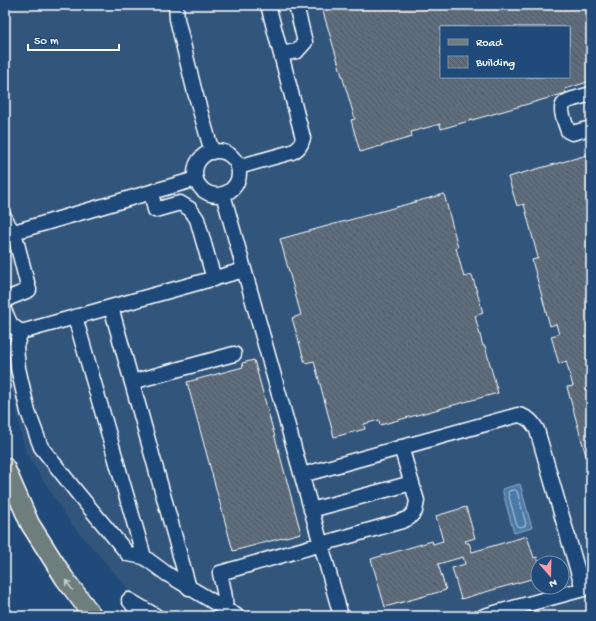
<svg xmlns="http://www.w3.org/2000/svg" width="596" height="621" font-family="'Gochi Hand',sans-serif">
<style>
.built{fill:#32557b;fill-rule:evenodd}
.water{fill:#4c7aa8;stroke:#94afcb}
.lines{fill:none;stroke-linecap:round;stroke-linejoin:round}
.shore{stroke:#b7cadc;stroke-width:1}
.building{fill:url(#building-back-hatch);stroke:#fff;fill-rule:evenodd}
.minor-casing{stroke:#fff;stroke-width:17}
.major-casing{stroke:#fff;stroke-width:21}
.minor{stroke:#1f4a7a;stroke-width:14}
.major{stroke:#6d7e7c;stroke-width:18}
.oneway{stroke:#ccd2d1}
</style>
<defs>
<pattern id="building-back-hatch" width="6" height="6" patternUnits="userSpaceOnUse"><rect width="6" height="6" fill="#5e6e7e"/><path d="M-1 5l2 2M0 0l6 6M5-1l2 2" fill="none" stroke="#52585e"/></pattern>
</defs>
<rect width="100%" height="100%" fill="#1f4a7a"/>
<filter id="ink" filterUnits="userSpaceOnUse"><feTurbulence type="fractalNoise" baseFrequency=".025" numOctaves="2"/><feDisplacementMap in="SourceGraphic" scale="8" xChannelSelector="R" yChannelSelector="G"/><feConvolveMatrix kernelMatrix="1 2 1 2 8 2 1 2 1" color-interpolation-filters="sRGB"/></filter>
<g filter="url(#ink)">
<path class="built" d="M5 5H591V616H144L123 583 69 521 25 451 9 378 5 273ZM441 27H569V77H441ZM538 563H562V587H538Z"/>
<path class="water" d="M520 484 532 528 514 533 502 489Z"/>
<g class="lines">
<path class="shore" d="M515 490 517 491 526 524 525 526 519 527 517 526 508 493 509 491Z"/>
</g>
<path class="building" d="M321 5H591V81L565 89 566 93 441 129 440 124 411 132 412 137 360 152 351 120 355 119ZM441 27H569V77H441Z
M591 154V462L588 463 567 387 573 386 566 361 559 364 551 336 559 334 556 324 550 326 532 260 538 258 524 204 517 206 508 177Z
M444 194 458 247 456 248 464 277 472 275 483 313 475 316 483 346H485L498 393 380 425 379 420 364 424 365 429 334 437 314 361 305 363 292 318 301 315 280 239Z
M254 360 301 533 233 551 187 382 243 367 242 363Z
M466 507 475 538 465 541 466 543H469L472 552 527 536 534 558 537 557 539 563H538V577L461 599 452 568 465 564 463 557 438 564 446 590 385 607 371 559 432 541 433 544 443 541 436 516Z"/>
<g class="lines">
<g class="minor-casing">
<path id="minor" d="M176 5 177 19 194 89 212 152
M281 54 297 51 305 42 296 5
M591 94C561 103 556 99 568 131L572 133 591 128
M195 173a22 22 0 1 1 44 0a22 22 0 1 1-44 0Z
M238 167 292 152C299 149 301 145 303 138L268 5
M151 192 155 210 180 203 190 209 197 219 214 279
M223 194 341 616
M5 218V221L14 232
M5 302 9 298 29 290 14 232 196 179
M111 307 189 588
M5 312 11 325 21 332 75 317
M21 332 16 346 18 368 28 412 41 447 79 495 128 554 144 557
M132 382 234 354
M302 475 518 415C528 417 532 421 537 430L583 589
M311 510 412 483
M225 609C227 597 222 585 220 573L402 521 409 518 415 511 417 501 401 447
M141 616 129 600 156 616
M237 616 167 574 144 557 75 317 244 270
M484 616 591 587"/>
</g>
<g class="major-casing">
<path id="major" d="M5 467 30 524 65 579 93 616"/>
</g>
<use href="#minor" class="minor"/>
<use href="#major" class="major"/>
</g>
<defs><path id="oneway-shaft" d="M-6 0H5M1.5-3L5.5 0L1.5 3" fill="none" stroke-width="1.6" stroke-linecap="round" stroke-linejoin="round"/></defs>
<use class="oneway" href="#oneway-shaft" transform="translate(69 585) rotate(-126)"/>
</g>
<rect width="596" height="621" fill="none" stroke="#1f4a7a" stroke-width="20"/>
<rect x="10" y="10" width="576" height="601" fill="none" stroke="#fff" stroke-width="1.5" filter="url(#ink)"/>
<rect x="440" y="26" width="130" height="52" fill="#1f4a7a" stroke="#7992af"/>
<rect x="448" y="39" width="20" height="6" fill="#6d7e7c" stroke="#7992af"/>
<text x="476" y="46" font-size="12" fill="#ffffff">Road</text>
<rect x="448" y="56" width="20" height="12" fill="url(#building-back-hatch)" stroke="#7992af"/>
<text x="476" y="66" font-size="12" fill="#ffffff">Building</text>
<g transform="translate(550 575) rotate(160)"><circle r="19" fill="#1f4a7a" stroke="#7992af"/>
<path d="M0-3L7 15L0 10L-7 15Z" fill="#ff9aa2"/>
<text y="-6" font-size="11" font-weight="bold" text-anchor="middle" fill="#ffffff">N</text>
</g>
<path d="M28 44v6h91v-6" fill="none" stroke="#ffffff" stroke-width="2"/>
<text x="34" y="44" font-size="12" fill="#ffffff" stroke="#1f4a7a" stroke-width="3" paint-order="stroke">50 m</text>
</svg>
